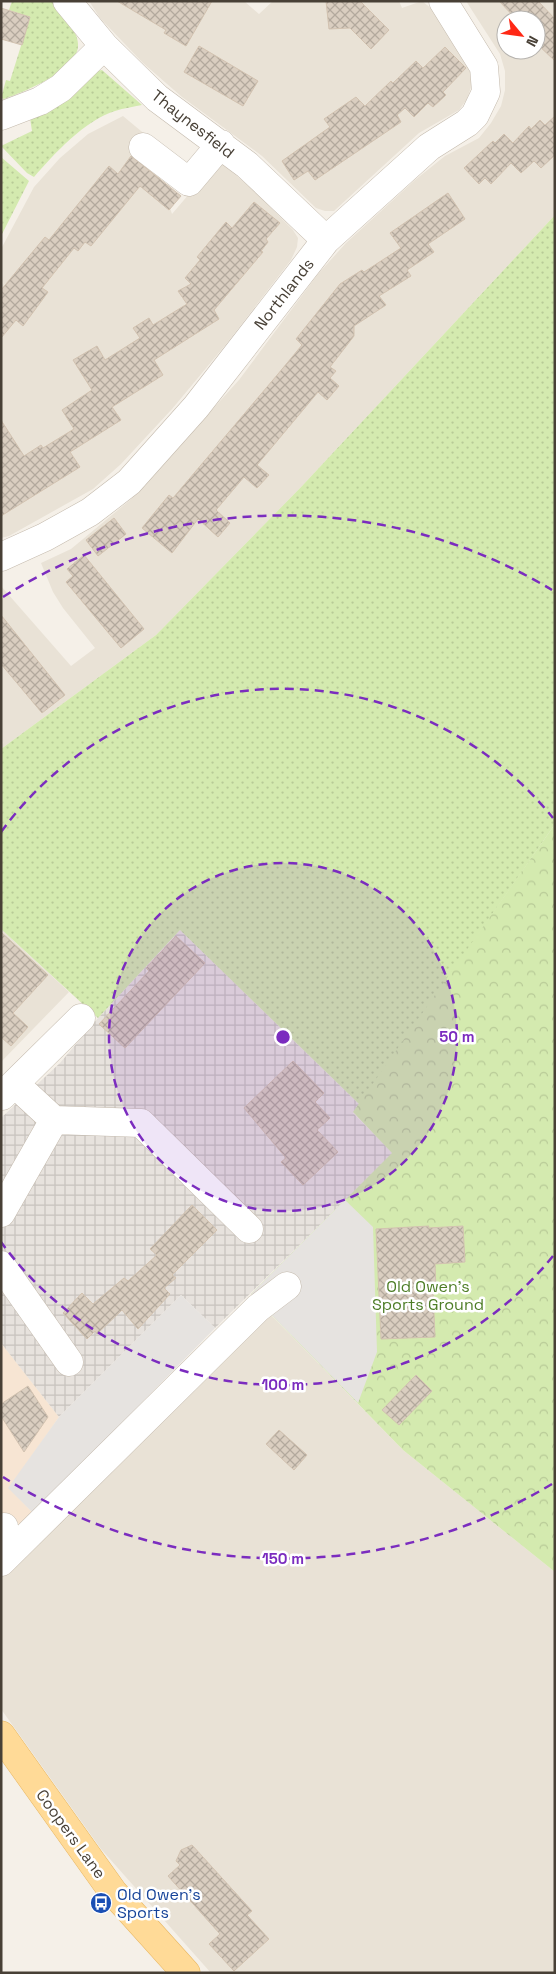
<svg xmlns="http://www.w3.org/2000/svg" width="556" height="1974" font-family="'Space Grotesk',sans-serif">
<style>
.residential{fill:#e9e2d6;fill-rule:evenodd}
.commercial{fill:#f7e5d3}
.industrial{fill:url(#industrial-grid)}
.grass{fill:url(#grass-dots)}
.park{fill:url(#park-crowns)}
.parking{fill:#e6e3e0}
.building{fill:url(#building-cross-hatch);stroke:#d2c2b0}
.lines{fill:none;stroke-linecap:round;stroke-linejoin:round}
.minor-casing{stroke:#c4baad;stroke-width:29}
.major-casing{stroke:#e9b762;stroke-width:29}
.minor{stroke:#fff;stroke-width:28}
.major{stroke:#ffda97;stroke-width:28}
.ring{fill:none;stroke:#7b2cbf;stroke-width:2.5;stroke-dasharray:9 6}
.labels{text-anchor:middle;dominant-baseline:central;stroke-width:5;stroke-linejoin:round;paint-order:stroke}
.street-label{font-size:16px;fill:#484036;stroke:#fff}
.park-label{font-size:16px;fill:#4d7d26;stroke:#fff}
.transit-label{font-size:16px;fill:#164399;stroke:#fff;text-anchor:start}
.centre{fill:#7b2cbf;stroke:#fff;stroke-width:2.5}
.ring-label{font-size:15px;text-anchor:middle;font-weight:bold;fill:#7b2cbf;stroke:#fff;stroke-width:5;stroke-linejoin:round;paint-order:stroke}
</style>
<defs>
<pattern id="industrial-grid" width="8" height="8" patternUnits="userSpaceOnUse" patternTransform="scale(1.25)"><rect width="8" height="8" fill="#e7e2dd"/><path d="M0 4h8M4 0v8" fill="none" stroke="#c8c3be"/></pattern>
<pattern id="grass-dots" width="8" height="8" patternUnits="userSpaceOnUse" patternTransform="scale(1.25)"><rect width="8" height="8" fill="#d4eaaf"/><path d="M2 2h.1M6 6h.1" fill="none" stroke="#b8ca97" stroke-width="1.8" stroke-linecap="round"/></pattern>
<pattern id="park-crowns" width="20" height="18" patternUnits="userSpaceOnUse" patternTransform="scale(1.25)"><rect width="20" height="18" fill="#d4eaaf"/><path d="M2 6a3 3 0 1 1 6 0M12 15a3 3 0 1 1 6 0" fill="none" stroke="#b8ca97"/></pattern>
<pattern id="building-cross-hatch" width="8" height="8" patternUnits="userSpaceOnUse" patternTransform="scale(1.25)"><rect width="8" height="8" fill="#dacec0"/><path d="M0 0l8 8M0 8l8-8" fill="none" stroke="#b3a99d"/></pattern>
</defs>
<rect width="100%" height="100%" fill="#f5f0e8"/>
<path class="residential" d="M89 1H244L259 14 273 1H399L402 8 422 1 432 9 469 67 472 84 467 99 459 110 419 133 334 211H325L316 208 262 156 182 97 143 63 100 18Z
M466 1H555V215L302 486 156 635 1 749V586L71 666 95 648 63 608 53 592 41 563 71 549 130 500 239 380 318 274 346 243 415 180 445 156 479 138 491 123 501 106 505 90V71L500 54ZM506 20H536V50H506Z
M123 116 147 136 172 214 218 160 251 188 293 230 298 238 297 247 291 260 227 343 172 409 121 464 93 489 9 536 1 538V249L34 187 60 158 88 134Z
M1 929 69 992 1 1062Z
M269 1313 403 1450 555 1572V1973H211L101 1849 1 1709V1577L81 1493Z"/>
<path class="commercial" d="M1 1343 59 1417 9 1488 33 1513 1 1545Z"/>
<path class="industrial" d="M180 930 360 1105 353 1113 393 1153 215 1328 181 1295 59 1417 1 1343V1118L60 1063 98 1018Z"/>
<path class="grass" d="M12 1H52C60 12 78 30 78 44 80 70 24 92 4 99L1 98 6 80 10 81 30 17 9 10Z
M102 70 142 105C133 107 124 108 115 111 85 120 54 154 34 177L27 173 1 146 32 131 30 118 92 72Z
M1 157 29 181 1 236Z
M555 215V824L360 1105 180 930 98 1018 1 929V749L156 635 302 486Z"/>
<path class="park" d="M555 824V1572L403 1450 251 1294 392 1153 353 1112Z"/>
<path class="parking" d="M345 1200 373 1227 377 1352 358 1403 251 1294Z
M181 1295 215 1328 33 1513 8 1488 59 1417Z"/>
<path class="building" d="M117 1H212L186 46 164 33 166 30Z
M326 1H360L389 30 371 49 350 28 329 29Z
M499 1H538L555 19V61L536 43V20H517Z
M1 8 30 17 22 45 1 39Z
M199 46 258 81 243 106 184 72Z
M445 47 466 68 443 92 446 95 433 107 428 103 414 117 405 108 397 115 401 122 315 180 308 171 294 180 282 161 330 127 324 119 356 97 365 106 391 81 393 83 416 61 423 68Z
M555 116V155L541 168 534 161 521 173 511 163 491 184 485 178 479 184 464 168 493 141 495 143 504 134 513 143 529 126 531 129 540 120 545 125Z
M131 156 181 196 169 210 140 186 91 246 85 242 78 251 74 248 42 288 48 292 23 326 16 320 1 338V290L45 237 49 240 109 166 118 174Z
M448 193 465 219 428 244 434 252 407 270 411 276 379 296 386 305 354 326V336L330 367 336 371 330 378 339 386 327 400 318 392 257 465 269 475 257 488 244 477 216 510 230 523 218 537 198 519 172 553 142 528 169 495 173 498 278 374 302 345 296 339 340 284 362 270 364 272 401 248 390 233Z
M254 202 280 223 266 239 268 242 261 251 263 252 214 310 219 319 154 360 163 375 112 407 121 420 70 452 80 467 1 516V420L24 456 41 445 43 448 74 429 62 410 92 390 73 360 97 346 105 360 140 338 133 328 149 318 153 325 187 304 178 291 191 284 185 278 200 260 197 257 226 222 232 228Z
M114 518 126 534 98 556 86 540Z
M84 555 144 629 121 648 66 582 73 576 67 569Z
M1 615 65 695 42 713 1 664Z
M1 932 48 975 13 1013 28 1027 11 1046 1 1037Z
M176 936 205 963 125 1048 99 1024 149 971 146 968Z
M293 1061 324 1093 315 1102 330 1118 317 1130 338 1152 303 1185 281 1162 286 1158 244 1108Z
M192 1205 217 1230 172 1275 176 1278 164 1288 170 1294 138 1329 122 1310 97 1334 95 1331 87 1339 63 1313 82 1293 93 1304 124 1278 128 1281 157 1255 150 1249Z
M429 1226 428 1228 463 1226 465 1262 435 1264 436 1290 433 1291 435 1337 381 1339 376 1229Z
M416 1375 432 1391 399 1425 382 1410Z
M28 1386 48 1417 24 1452 1 1416V1404Z
M279 1430 307 1455 294 1470 266 1444Z
M192 1845 252 1911 247 1915 269 1939 234 1971 209 1944 220 1934 168 1876 180 1865 176 1861 181 1850Z"/>
<g class="lines">
<g class="minor-casing">
<path id="minor" d="M67 1 104 46 157 98 247 165 326 240
M1 116 40 101 61 88 104 46
M143 147 189 182 221 144
M1 557 45 537 90 512 129 482 196 407 326 240 429 147 467 123 475 115 486 92 484 67 443 1
M2 1096 81 1018
M54 1120 141 1123 249 1229
M1 1213 54 1120 15 1084
M1 1265 69 1362
M1 1529 4 1527
M1 1562 258 1308 287 1286"/>
</g>
<g class="major-casing">
<path id="major" d="M1 1735 113 1892 186 1973"/>
</g>
<use href="#minor" class="minor"/>
<use href="#major" class="major"/>
</g>
<circle cx="283" cy="1037" r="174" fill="#7b2cbf" fill-opacity=".12"/>
<g class="ring">
<circle cx="283" cy="1037" r="174"/>
<path d="M553 1256A348 348 0 0 1 1 1242M1 832A348 348 0 0 1 553 818"/>
<path d="M552 1484A522 522 0 0 1 3 1477M3 597A522 522 0 0 1 552 590"/>
</g>
<defs>
<g id="bus-disc" transform="scale(1.125)"><circle r="9.5" fill="#1a4fb4" stroke="#fff"/><path d="M-5-6H5V4H4V6H2V4H-2V6H-4V4H-5ZM-3.5-4V0h7V-4ZM-3.5 1.2v1.5H-2V1.2ZM2 1.2v1.5H3.5V1.2Z" fill="#fff"/></g>
</defs>
<g fill-rule="evenodd">
<use href="#bus-disc" x="101" y="1903"/>
</g>
<g class="labels">
<g class="street-label">
<text transform="translate(193 124) rotate(38)">Thaynesfield</text>
<text transform="translate(284 294) rotate(-52)">Northlands</text>
<text transform="translate(71 1834) rotate(54)">Coopers Lane</text>
</g>
<g class="park-label">
<text x="428" y="1286">Old Owen's<tspan x="428" dy="18">Sports Ground</tspan></text>
</g>
<g class="transit-label">
<text x="117" y="1894">Old Owen's<tspan x="117" dy="18">Sports</tspan></text>
</g>
</g>
<circle cx="283" cy="1037" r="8" class="centre"/>
<g class="ring-label">
<text x="457" y="1042">50 m</text>
<text x="283" y="1390">100 m</text>
<text x="283" y="1564">150 m</text>
</g>
<rect width="556" height="1974" fill="none" stroke="#484036" stroke-width="5"/>
<g transform="translate(521 35) rotate(119)"><circle r="24" fill="#ffffff" stroke="#b6b3af"/>
<path d="M0-4L9 19L0 12L-9 19Z" fill="#ff2815"/>
<text y="-8" font-size="14" font-weight="bold" text-anchor="middle" fill="#484036">N</text>
</g>
</svg>
